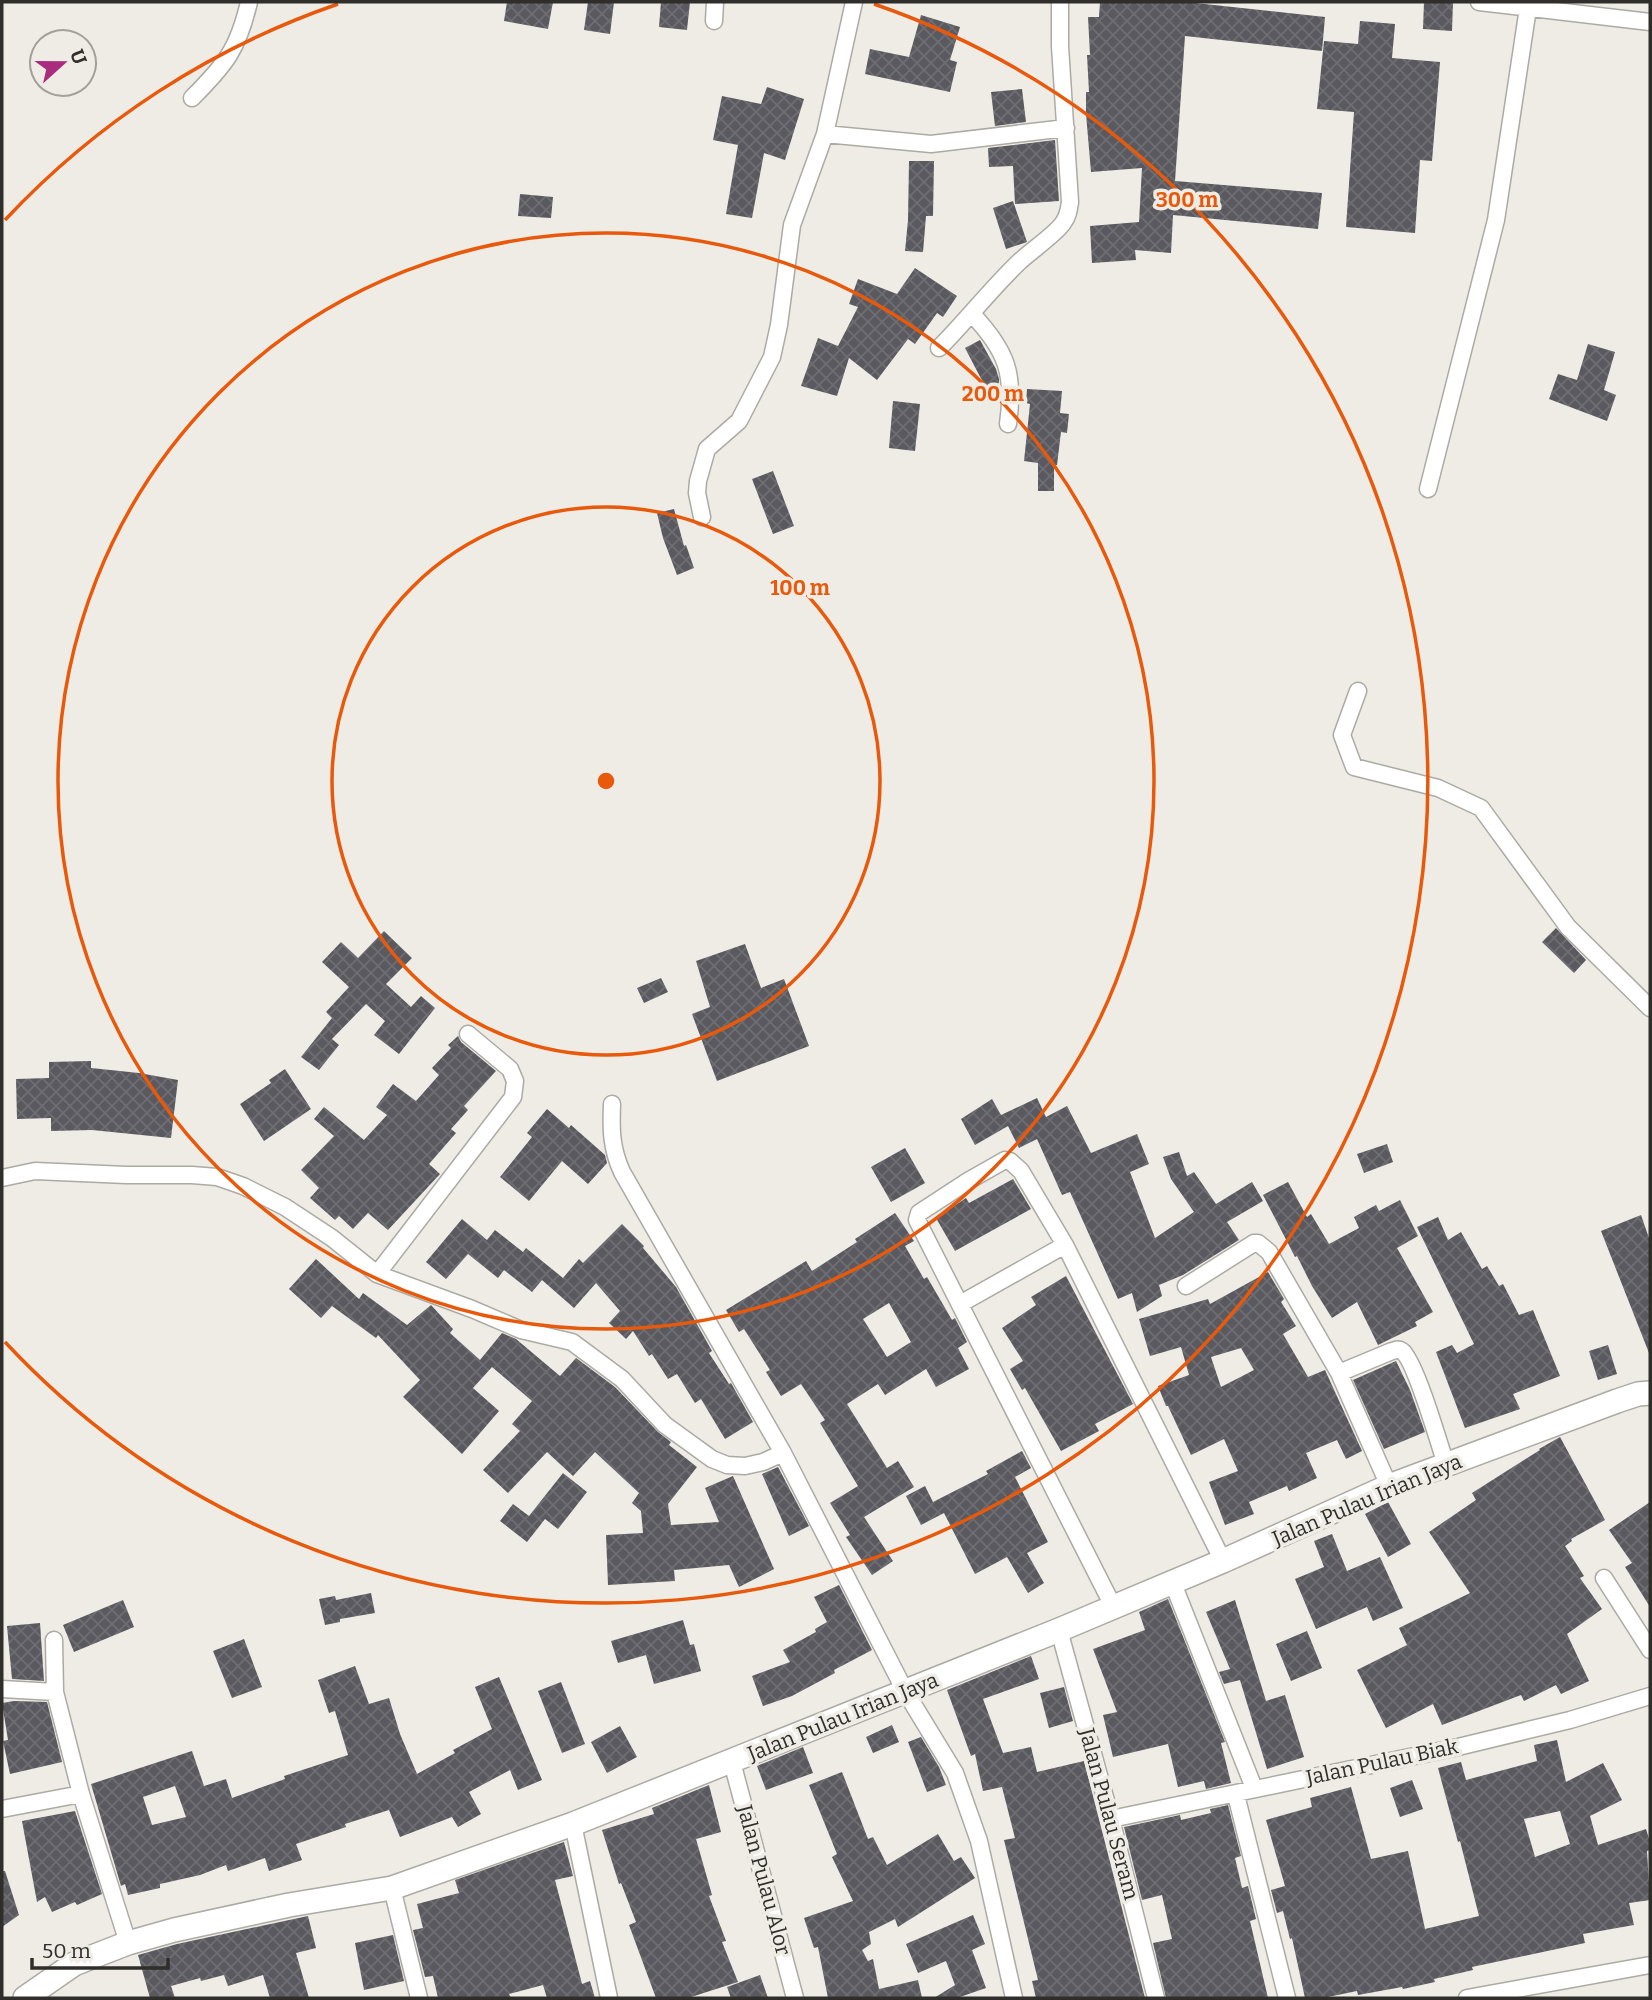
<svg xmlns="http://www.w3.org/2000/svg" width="1652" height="2000" font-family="Bitter,serif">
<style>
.building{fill:url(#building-cross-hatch);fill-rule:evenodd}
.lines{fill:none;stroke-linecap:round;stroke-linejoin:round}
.street-casing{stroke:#acaaa3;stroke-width:19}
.secondary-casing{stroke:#acaaa3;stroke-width:26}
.street{stroke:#fff;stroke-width:16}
.secondary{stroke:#fff;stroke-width:23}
.ring{fill:none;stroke:#e8590c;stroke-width:3.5}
.labels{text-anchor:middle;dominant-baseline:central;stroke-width:7;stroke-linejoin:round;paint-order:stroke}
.street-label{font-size:21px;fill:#2f2e2b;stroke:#eeece5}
.centre{fill:#e8590c;stroke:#eeece5;stroke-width:3.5}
.ring-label{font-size:21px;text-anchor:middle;font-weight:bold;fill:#e8590c;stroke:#eeece5;stroke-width:7;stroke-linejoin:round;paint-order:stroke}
</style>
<defs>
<pattern id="building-cross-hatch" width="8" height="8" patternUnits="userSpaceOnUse" patternTransform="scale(1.75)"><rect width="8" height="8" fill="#59595f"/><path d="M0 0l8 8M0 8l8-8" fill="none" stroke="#6e6e72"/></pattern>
</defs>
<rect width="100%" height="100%" fill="#eeece5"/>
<path class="building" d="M507 2H553L548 29 504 21Z
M588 2H614L610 34 584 30Z
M661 2H690L687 30 659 27Z
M1100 2H1186L1325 17 1322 51 1185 36 1175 181 1322 193 1318 229 1173 215 1171 253 1135 250 1136 260 1092 263 1090 226 1139 222 1142 168 1091 172 1086 114V92H1089L1087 55H1090L1088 17H1099Z
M1424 2H1453L1452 31 1423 29Z
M921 15 960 27 950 60 957 62 950 92 865 74 870 49 909 57Z
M1360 21 1395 24 1392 58 1440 62 1432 161 1420 160 1415 233 1346 227 1354 112 1317 109 1324 41 1358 44Z
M767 87 804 99 785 160 764 153 752 218 726 214 738 145 713 140 722 96 761 104Z
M1022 89 1026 122 995 126 991 92Z
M1055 140 1059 201 1015 204 1013 166 989 167 988 148Z
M909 161H934L933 216H926L923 252 905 251 908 220Z
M520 194 553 197 551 218 518 216Z
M1013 201 1027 242 1006 249 993 208Z
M915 268 957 296 943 317 937 313 915 344 908 339 877 380 849 358 837 396 801 386 818 338 838 346 858 307 849 304 858 279 897 294Z
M980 340 996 369 999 379V383L987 390 965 348Z
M1588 344 1615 352 1604 390 1616 395 1607 421 1549 399 1558 374 1577 380Z
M1027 389 1062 391 1060 413 1069 414 1067 433 1061 432 1057 465H1054V491H1038V463L1024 461 1030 404 1026 403Z
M893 401 920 404 915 451 889 448Z
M773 471 794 526 773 534 752 479Z
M674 509 684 546 686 545 694 568 677 575 663 538 657 513Z
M1556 928 1586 960 1574 973 1542 942Z
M384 931 412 958 386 984 411 1007 421 996 435 1008 399 1054 374 1035 385 1021 366 1004 332 1039 339 1045 319 1070 301 1057 332 1018 326 1012 349 987 322 962 341 942 358 958Z
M745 944 761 988 784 979 809 1046 717 1081 692 1014 710 1007 696 961Z
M661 978 668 992 644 1003 637 988Z
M458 1036 461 1042 496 1071 464 1106 468 1110 451 1129 456 1133 429 1164 440 1174 388 1230 368 1213 353 1229 339 1216 335 1220 310 1198 319 1188 301 1170 334 1136 314 1119 324 1107 364 1140 387 1115 376 1107 393 1084 416 1101 439 1075 432 1068 451 1048 448 1045Z
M91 1061V1068L139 1073 178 1080 171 1138 92 1130 51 1131V1118L17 1119 16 1079 49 1078V1062Z
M285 1069 311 1109 264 1141 240 1104 271 1083 269 1080Z
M1037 1098 1046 1117 1067 1106 1091 1153 1137 1134 1149 1164 1130 1172 1155 1238 1194 1212 1171 1179 1163 1157 1179 1152 1187 1176 1194 1172 1216 1204 1252 1182 1263 1201 1227 1222 1239 1240 1183 1275 1159 1285 1162 1296 1137 1312 1132 1293 1118 1299 1070 1192 1062 1195 1037 1139 1019 1148 1008 1126 975 1145 961 1119 992 1099 1001 1115Z
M547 1109 569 1128 571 1125 605 1155 607 1163 588 1184 562 1161 529 1201 500 1177 532 1137 527 1133Z
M1387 1144 1393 1162 1364 1173 1357 1154Z
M905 1148 925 1183 891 1202 871 1167Z
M1013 1179 1031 1209 955 1251 936 1218 966 1198 969 1203Z
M1288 1182 1307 1217 1311 1214 1329 1244 1359 1228 1354 1217 1376 1205 1379 1211 1400 1200 1418 1236 1397 1248 1433 1312 1415 1322 1417 1326 1378 1345 1357 1302 1332 1318 1312 1286 1297 1256 1295 1257 1263 1195Z
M895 1213 914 1241 905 1246 924 1279 927 1277 952 1320 955 1318 967 1342 958 1348 969 1369 936 1387 926 1369 885 1395 878 1384 847 1404 887 1468 898 1461 914 1487 864 1517 893 1561 872 1575 846 1537 850 1535 830 1503 858 1486 820 1423 825 1420 801 1384 781 1396 766 1372 770 1370 744 1329 739 1332 726 1310 806 1261 812 1271 857 1242 855 1239ZM889 1303 911 1342 887 1357 863 1319Z
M1641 1215 1650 1241 1649 1353 1601 1231Z
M1438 1217 1448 1240 1461 1232 1482 1269 1487 1266 1499 1286 1503 1284 1519 1315 1533 1310 1560 1376 1513 1394 1520 1409 1465 1428 1436 1352 1452 1345 1457 1353 1474 1344 1417 1227Z
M462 1219 487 1240 495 1230 523 1252 526 1248 563 1278 579 1259 583 1263 622 1224 644 1246 643 1248 676 1287 712 1351 709 1353 729 1384 731 1383 753 1422 725 1439 701 1399 695 1403 677 1374 668 1379 652 1354 649 1356 633 1331 626 1339 609 1323 620 1311 596 1283 574 1308 542 1280 532 1292 504 1270 498 1278 468 1254 446 1279 426 1262Z
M316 1259 359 1299 363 1293 407 1325 431 1305 453 1329 450 1333 480 1360 502 1333 516 1339 560 1376 576 1358 615 1387 658 1432 671 1442 669 1445 697 1467 668 1504 671 1525 719 1522 705 1488 733 1476 774 1569 739 1587 729 1565 674 1570 675 1581 608 1585 606 1535 643 1533 641 1511 632 1503 639 1493 595 1452 573 1476 547 1452 508 1493 483 1470 520 1431 512 1424 532 1401 492 1367 473 1388 499 1411 462 1454 403 1397 420 1380 378 1335 376 1338 332 1306 321 1318 289 1289Z
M1268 1272 1284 1299 1281 1302 1296 1326 1283 1334 1308 1377 1325 1370 1362 1451 1346 1459 1337 1440 1306 1453 1317 1478 1289 1491 1287 1486 1249 1502 1254 1514 1225 1525 1209 1482 1238 1471 1224 1439 1191 1455 1168 1406H1166L1158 1386 1189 1375 1181 1347 1150 1356 1139 1319 1208 1299 1210 1304ZM1241 1348 1254 1370 1221 1387 1211 1357Z
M1066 1276 1133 1404 1095 1424 1099 1431 1061 1451 1025 1388 1022 1390 1010 1369 1023 1361 1002 1328 1036 1305 1031 1297Z
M1608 1345 1617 1374 1598 1380 1589 1351Z
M1396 1361 1410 1390 1425 1432 1384 1449 1353 1380Z
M1560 1437 1605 1520 1571 1539 1572 1541 1565 1546 1584 1576 1580 1578 1602 1609 1567 1634 1589 1681 1561 1694 1556 1685 1524 1701 1521 1695 1442 1725 1433 1704 1386 1728 1357 1670 1407 1645 1399 1628 1470 1593 1429 1532 1476 1500 1472 1493 1540 1450 1539 1449Z
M1022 1451 1031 1468 1015 1477 1048 1542 1027 1553 1044 1583 1028 1593 1007 1557 975 1574 944 1513 921 1525 906 1496 925 1486 933 1502 988 1474 986 1471Z
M778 1467 809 1526 789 1536 762 1474Z
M563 1473 587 1492 558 1529 545 1519 527 1542 500 1521 513 1504 529 1516Z
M1388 1502 1411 1544 1388 1557 1365 1514Z
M1650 1502V1607L1625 1567 1632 1563 1609 1530Z
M1332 1534 1347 1571 1380 1557 1403 1608 1373 1621 1367 1607 1316 1629 1295 1579 1324 1567 1314 1541Z
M839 1585 872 1650 834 1670 835 1673 792 1696 763 1706 752 1676 790 1662 783 1650 816 1632 815 1629 827 1622 814 1597Z
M371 1593 375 1613 340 1619V1622L325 1625 319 1599 335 1596 336 1600Z
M1168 1599 1225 1742 1221 1743 1231 1783 1206 1789 1204 1781 1178 1787 1168 1744 1113 1757 1103 1715 1117 1712 1093 1649 1145 1630 1139 1612Z
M123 1600 134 1627 74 1652 63 1625Z
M1235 1600 1266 1701 1285 1695 1304 1757 1267 1769 1240 1680 1224 1684 1219 1672 1230 1669 1206 1612Z
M683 1620 690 1645 694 1644 701 1671 654 1684 646 1655 618 1663 611 1641Z
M40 1623 44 1681 12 1679 7 1626Z
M1307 1631 1322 1668 1291 1681 1276 1644Z
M244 1639 262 1687 232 1698 213 1651Z
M1031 1656 1039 1679 983 1699 1003 1753 1031 1747 1037 1772 1084 1761 1145 1998H1036L1032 1981 1038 1980 1004 1840 1015 1838 1002 1787 983 1791 975 1754 971 1756 947 1690Z
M355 1666 369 1704 389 1698 400 1734 417 1774 455 1753 453 1750 492 1729 475 1687 499 1677 542 1780 518 1790 510 1770 469 1792 481 1814 458 1827 452 1817 400 1837 389 1810 345 1824 346 1827 296 1844 302 1860 269 1871 265 1858 228 1871 226 1865 200 1875 160 1884V1888L128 1895 125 1884 121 1886 91 1784 192 1751 204 1786 226 1779 232 1798 285 1779 284 1776 348 1755 335 1711 329 1713 318 1680ZM175 1786 186 1817 152 1825 143 1797Z
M561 1682 585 1744 562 1753 538 1691Z
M1064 1687 1073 1721 1049 1728 1040 1693Z
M14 1701 47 1702 62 1762 10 1774 3 1741 8 1740 2 1703Z
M892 1725 899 1742 873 1753 866 1737Z
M620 1726 637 1757 607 1773 591 1742Z
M921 1737 939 1767 946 1785 927 1792 908 1742Z
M1557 1740 1566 1782 1603 1763 1622 1800 1590 1816 1598 1845 1646 1829 1650 1842V1850L1647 1851 1650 1900 1629 1903 1634 1925 1583 1934 1585 1943 1472 1967 1473 1970 1434 1979 1435 1982 1403 1989 1402 1987 1358 1995 1357 1991 1323 1998H1305L1292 1938 1290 1939 1283 1911 1277 1913 1271 1890 1285 1886 1266 1820 1312 1807 1310 1798 1351 1787 1371 1859 1408 1851 1425 1929 1479 1916 1460 1841 1458 1842 1438 1768 1461 1762 1466 1780 1537 1761 1534 1745ZM1560 1811 1570 1844 1535 1857 1524 1819Z
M803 1747 813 1773 766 1790 757 1766Z
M842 1772 868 1839 873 1837 887 1865 938 1834 954 1861 961 1857 975 1878 898 1927 895 1919 869 1932 871 1944 862 1950 868 1961 873 1959 879 1989 918 1980 922 1998H828L818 1947 814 1948 804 1918 853 1901 832 1857 837 1854 809 1785Z
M1412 1780 1423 1809 1400 1817 1390 1788Z
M709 1785 721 1832 696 1839 712 1895 709 1896 726 1941 722 1942 738 1982 688 1998H656L629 1925 636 1922 621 1883 619 1884 602 1830 654 1814 652 1808Z
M1228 1805 1241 1856 1235 1858 1242 1888 1248 1886 1256 1919 1250 1921 1268 1998H1166L1153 1943 1172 1939 1162 1895 1142 1900 1124 1827 1180 1815 1181 1820 1211 1813 1210 1809Z
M75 1811 102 1894 77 1905 75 1902 52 1912 45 1897 37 1902 22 1821Z
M564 1842 573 1876 555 1880 582 1984 590 1981 595 1998H547L543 1985 509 1994 511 1998H438L433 1976 425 1977 413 1930 423 1928 417 1904 459 1893 455 1880Z
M2 1871H5L19 1915 2 1927Z
M973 1915 985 1944 972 1950 986 1988 957 1998H934L955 1985 946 1961 918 1973 906 1944Z
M308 1916 316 1948 296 1953 309 1998H270L263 1975 228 1986 224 1975 201 1981 200 1978 171 1986 175 1998H150L138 1955 177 1944Z
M393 1935 404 1981 364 1990 355 1943Z
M760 1975 768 1998H731L727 1987Z"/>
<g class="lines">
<g class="street-casing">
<path id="street" d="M1479 2 1650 22
M714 21 715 2
M192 98C226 64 238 49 249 2
M825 134 931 144 1066 128
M972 314C1007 351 1015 374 1008 424
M939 348C966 321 990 290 1018 263 1029 252 1056 234 1063 223 1068 217 1069 209 1070 202L1060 46V2
M1428 489 1496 220 1528 8
M702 517 697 493 698 481 707 449 739 421 772 357 779 325 792 225 825 134 854 2
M1358 691 1342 735 1354 767 1438 788 1481 808 1568 927 1650 1008
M612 1104C611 1129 611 1148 622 1172L783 1453
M2 1178 35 1171 126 1175H192L217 1177 243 1186 285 1207 332 1238 377 1274 472 1309 521 1330 572 1342 622 1379 665 1425 712 1459 727 1465 745 1466 763 1462 783 1453 905 1691 955 1773 979 1841 1014 1998
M377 1274 513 1097 515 1081 510 1069 468 1034
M1186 1286 1254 1243H1258L1269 1252 1339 1373 1389 1486
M960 1304 1065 1245
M1339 1373 1392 1351C1397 1350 1398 1348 1402 1351 1415 1360 1440 1446 1446 1465
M1604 1578 1650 1650
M1172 1581 1254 1788
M1113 1606 917 1220 919 1213 968 1181 1005 1160 1010 1161 1021 1171 1065 1245 1223 1561
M1059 1630 1111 1819 1156 1998
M54 1640 55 1692 81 1794 128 1943
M2 1689 55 1692
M732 1762 795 1998
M1236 1795 1287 1998
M2 1809 81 1794
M1111 1819 1458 1747 1570 1720 1650 1696
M573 1824 609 1998
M392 1888 419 1998
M1467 1998 1650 1965"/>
</g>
<g class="secondary-casing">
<path id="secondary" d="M25 1998 74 1964 128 1943 174 1930 289 1905 392 1888 573 1824 1059 1630 1223 1561 1389 1486 1617 1401 1638 1394 1650 1393"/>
</g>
<use href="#street" class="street"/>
<use href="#secondary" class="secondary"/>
</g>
<g class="ring">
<circle cx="606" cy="781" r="274"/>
<circle cx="606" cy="781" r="548"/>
<path d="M5 220A822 822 0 0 1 338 4M874 4A822 822 0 1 1 5 1342"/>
</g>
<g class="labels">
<g class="street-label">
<text transform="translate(1367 1500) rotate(-23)">Jalan Pulau Irian Jaya</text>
<text transform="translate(843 1717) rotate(-22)">Jalan Pulau Irian Jaya</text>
<text transform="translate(1382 1762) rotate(-12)">Jalan Pulau Biak</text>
<text transform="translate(1109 1814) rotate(75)">Jalan Pulau Seram</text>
<text transform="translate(764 1880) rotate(75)">Jalan Pulau Alor</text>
</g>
</g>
<circle cx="606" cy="781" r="10" class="centre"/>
<g class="ring-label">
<text x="1187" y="207">300 m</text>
<text x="993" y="401">200 m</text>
<text x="800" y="595">100 m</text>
</g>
<rect width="1652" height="2000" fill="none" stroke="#2f2e2b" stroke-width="7"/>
<g transform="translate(63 63) rotate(69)"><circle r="33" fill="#eeece5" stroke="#a2a09b" stroke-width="2"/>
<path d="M0-5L12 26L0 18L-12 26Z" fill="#a92c7e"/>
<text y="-10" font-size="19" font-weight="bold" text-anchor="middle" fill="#2f2e2b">U</text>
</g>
<path d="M32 1958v10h136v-10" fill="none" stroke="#2f2e2b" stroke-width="3.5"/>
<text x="42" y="1958" font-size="21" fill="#2f2e2b" stroke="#eeece5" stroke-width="5" paint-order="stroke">50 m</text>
</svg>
